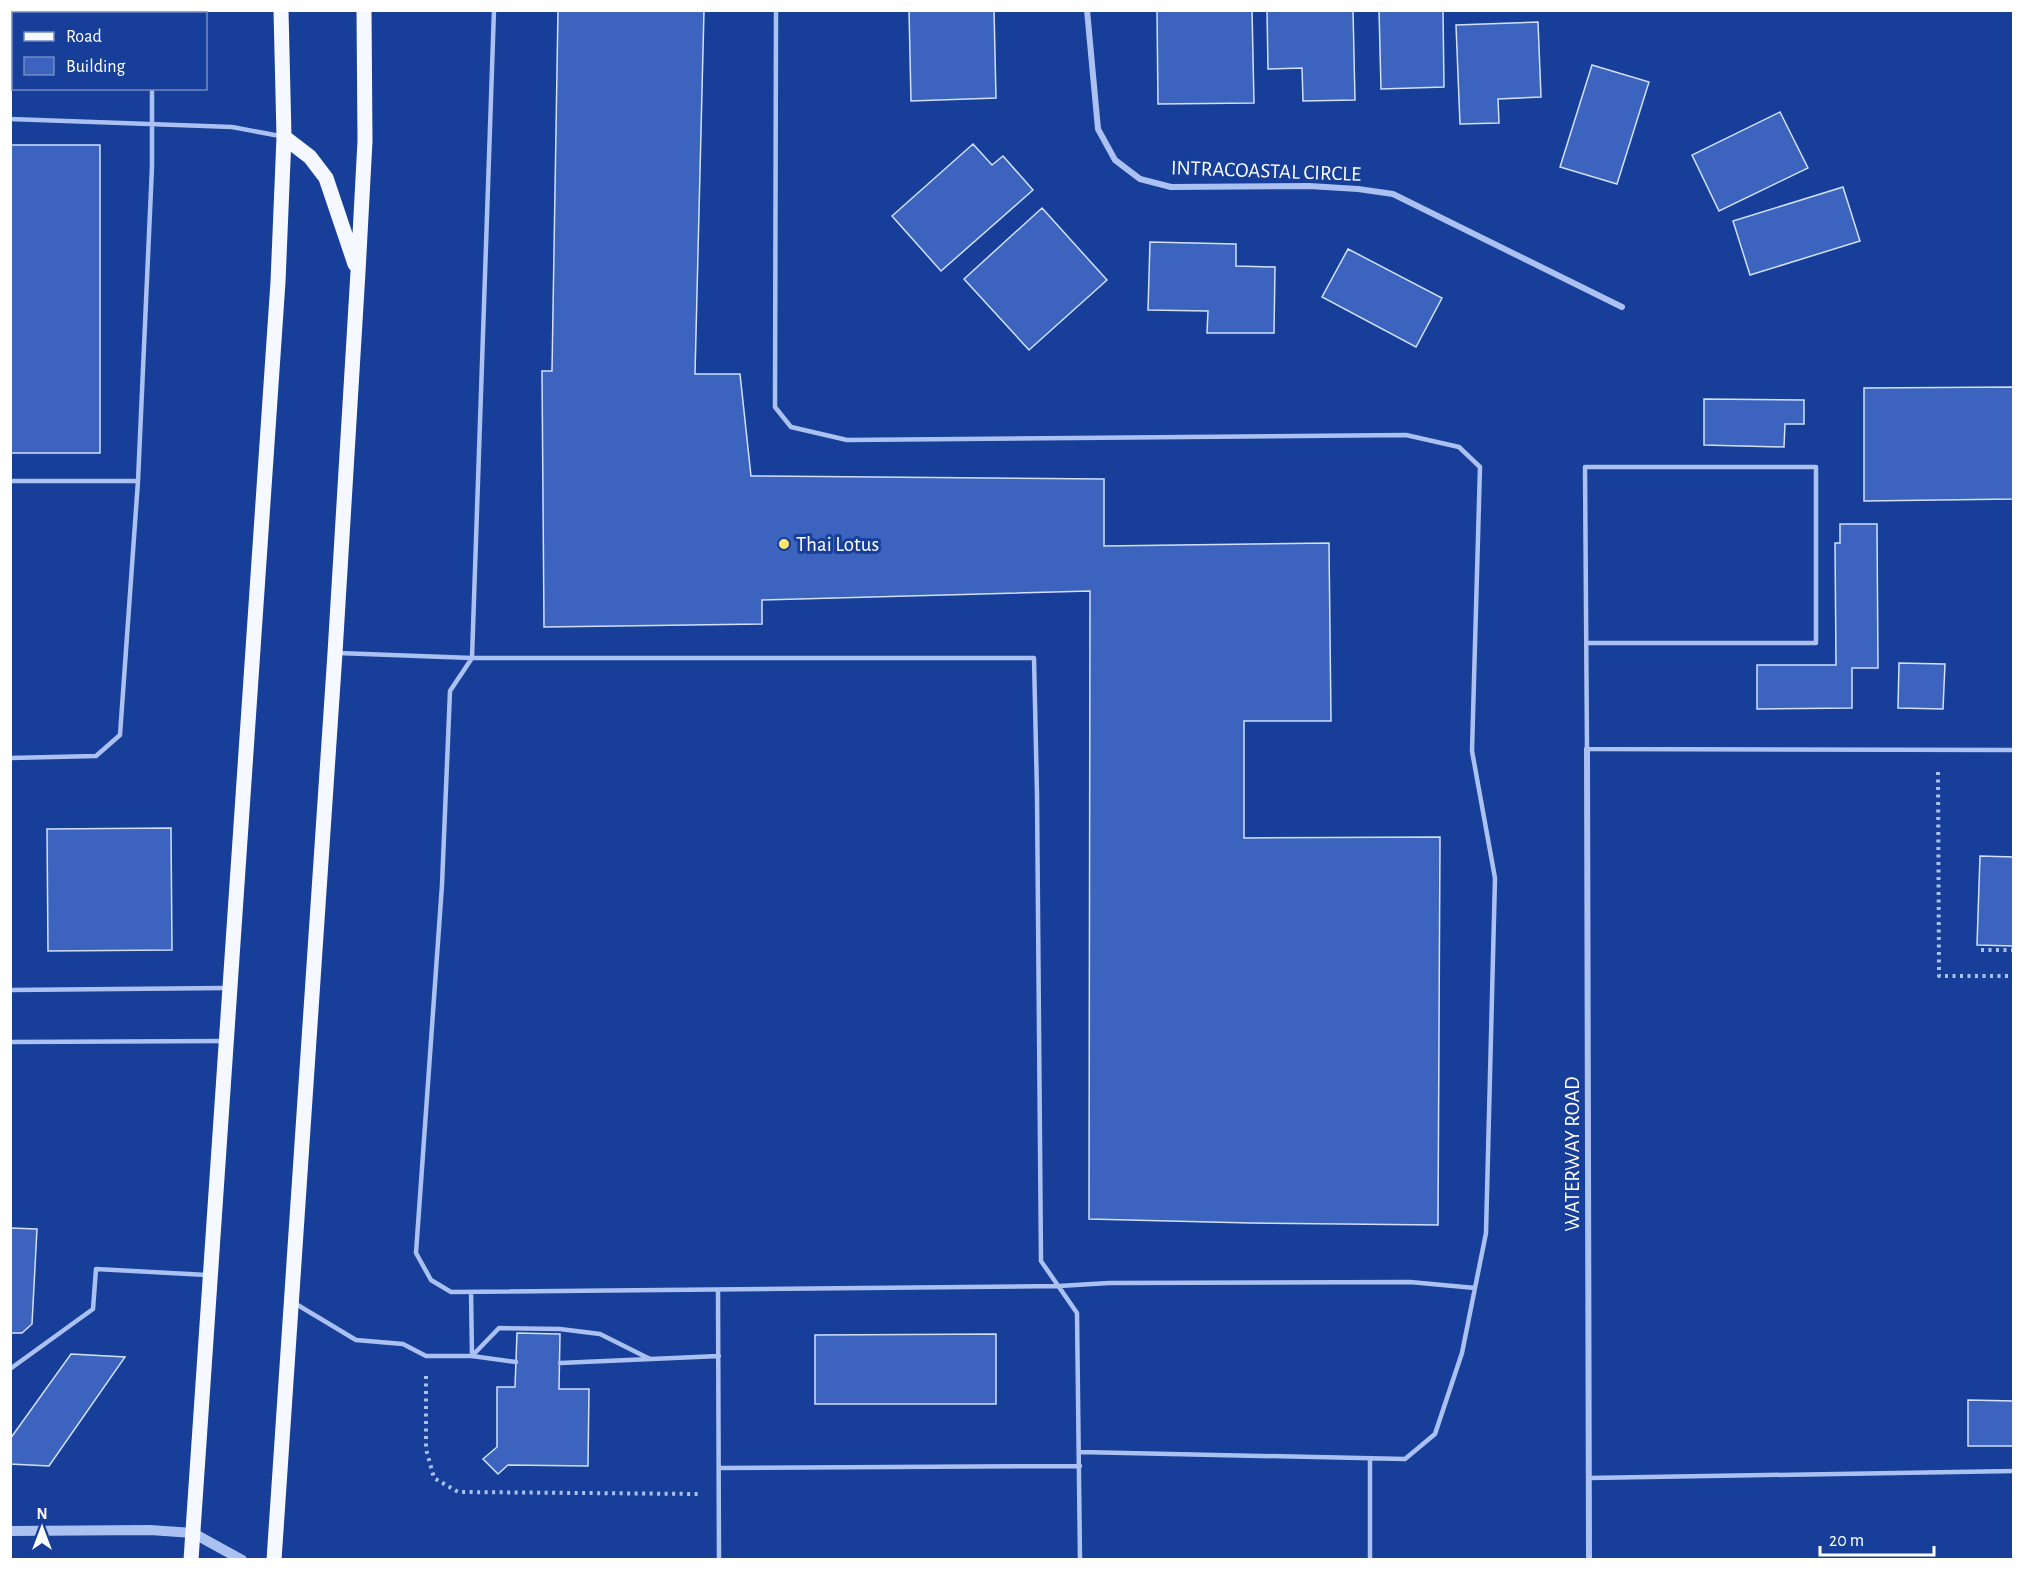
<svg xmlns="http://www.w3.org/2000/svg" width="2024" height="1570" font-family="'Alegreya Sans',sans-serif">
<style>
.building{fill:#3c64be;stroke:#d2e0fc;stroke-width:1.5}
.lines{fill:none;stroke-linecap:round;stroke-linejoin:round}
.path{stroke:#abc1f2;stroke-width:4;stroke-dasharray:3 4.5;stroke-linecap:butt}
.service{stroke:#abc1f2;stroke-width:4.5}
.minor{stroke:#abc1f2;stroke-width:6}
.tertiary{stroke:#abc1f2;stroke-width:10}
.primary{stroke:#f5f8ff;stroke-width:15}
.poi-dot{fill:#ffe96b;stroke:#173e98;stroke-width:2}
.labels{text-anchor:middle;dominant-baseline:central;stroke-width:6;stroke-linejoin:round;paint-order:stroke}
.street-label{font-size:21px;fill:#fff;stroke:#173e98}
.poi-label{font-size:21px;fill:#fff;stroke:#173e98;text-anchor:start}
</style>
<rect width="100%" height="100%" fill="#173e98"/>
<path class="building" d="M558 10H704L695 374H740L751 476 1104 479V546L1329 543 1331 721H1244V838L1440 837 1438 1225 1250 1223 1089 1219 1090 591 762 600V624L544 627 542 371H552Z
M909 10H994L996 98 911 101Z
M1157 10H1252L1254 103 1158 104Z
M1267 10H1353L1355 100 1303 101 1302 68 1268 69Z
M1379 10H1443L1444 87 1381 89Z
M1538 22 1541 97 1498 99 1499 123 1460 124 1456 25Z
M1592 65 1649 82 1617 184 1560 167Z
M1780 112 1808 168 1719 211 1692 155Z
M973 144 992 165 1003 156 1033 190 941 271 892 216Z
M10 145H100V453H10Z
M1843 187 1860 241 1750 275 1733 221Z
M1042 208 1107 280 1029 350 964 279Z
M1150 242 1236 244V266L1275 267 1274 333H1207L1208 311 1148 310Z
M1348 249 1442 298 1416 347 1322 297Z
M2014 387V499L1864 501V388Z
M1704 399 1804 400V424H1785L1784 447 1704 445Z
M1840 524H1877L1878 668H1852V708L1757 709V665H1836L1835 543H1840Z
M1899 663 1945 664 1943 709 1898 708Z
M171 828 172 950 48 951 47 829Z
M1980 856 2014 857V946L1977 945Z
M10 1228 37 1229 32 1324 22 1333H10Z
M517 1333 560 1334 559 1389H589L588 1466 508 1465 498 1474 483 1459 497 1447V1387H515Z
M996 1334V1404H815V1335Z
M71 1354 125 1357 49 1466 10 1464V1439Z
M1968 1400 2014 1401V1446H1968Z"/>
<g class="lines">
<path class="path" d="M1938 772 1939 976H2014
M1981 950H2014
M426 1376V1449L434 1478 458 1492 698 1494"/>
<path class="service" d="M150 10V14
M494 10 472 658 450 691 442 885 416 1253 431 1280 451 1292 1059 1286 1109 1283 1410 1282 1475 1288
M776 10 775 407 791 427 847 440 1406 435 1459 447 1480 467 1472 751 1495 878 1486 1233 1462 1353 1435 1434 1405 1459 1080 1452
M10 119 232 127 280 136
M10 481H138
M1587 643H1816V467H1585L1587 749 2014 750
M338 653 472 658H1034L1037 794 1041 1261 1077 1313 1080 1560
M10 758 96 756 120 735 138 481 152 167V88
M10 990 226 988
M10 1042 224 1041
M718 1290 719 1560
M471 1292 472 1356
M296 1304 356 1340 403 1344 426 1356H472L516 1362
M472 1356 499 1328 560 1329 600 1334 650 1359
M560 1363 719 1356
M10 1369 93 1309 96 1269 207 1275
M1370 1458V1560
M719 1468 1080 1466
M1589 1478 2014 1471"/>
<path class="minor" d="M1087 10 1098 129 1115 160 1140 179 1171 187 1309 186 1358 189 1393 194 1622 307
M1587 749 1589 1560"/>
<path class="tertiary" d="M10 1531 150 1530 193 1533 242 1560"/>
<path class="primary" d="M284 137 310 157 326 178 355 264
M191 1560 278 282 284 137 281 10
M274 1560 335 653 358 272 365 141 364 10"/>
</g>
<circle class="poi-dot" cx="784" cy="544" r="6"/>
<g class="labels">
<g class="street-label">
<text transform="translate(1266 171) rotate(2)">INTRACOASTAL CIRCLE</text>
<text transform="translate(1572 1154) rotate(-90)">WATERWAY ROAD</text>
</g>
<g class="poi-label">
<text x="796" y="544">Thai Lotus</text>
</g>
</g>
<rect width="2024" height="1570" fill="none" stroke="#ffffff" stroke-width="24"/>
<rect x="12" y="12" width="195" height="78" fill="#173e98" stroke="#748bc1" stroke-width="1.5"/>
<rect x="24" y="32" width="30" height="9" fill="#f5f8ff" stroke="#748bc1" stroke-width="1.5"/>
<text x="66" y="42" font-size="18" fill="#ffffff">Road</text>
<rect x="24" y="57" width="30" height="18" fill="#3c64be" stroke="#748bc1" stroke-width="1.5"/>
<text x="66" y="72" font-size="18" fill="#ffffff">Building</text>
<g transform="translate(42 1528)" stroke="#173e98" stroke-width="4.5" paint-order="stroke">
<path d="M0-4.5L10 22L0 15L-10 22Z" fill="#ffffff"/>
<text y="-9" font-size="16" font-weight="bold" text-anchor="middle" fill="#ffffff">N</text>
</g>
<path d="M1820 1546v9h114v-9" fill="none" stroke="#ffffff" stroke-width="3"/>
<text x="1829" y="1546" font-size="18" fill="#ffffff" stroke="#173e98" stroke-width="4.5" paint-order="stroke">20 m</text>
</svg>
